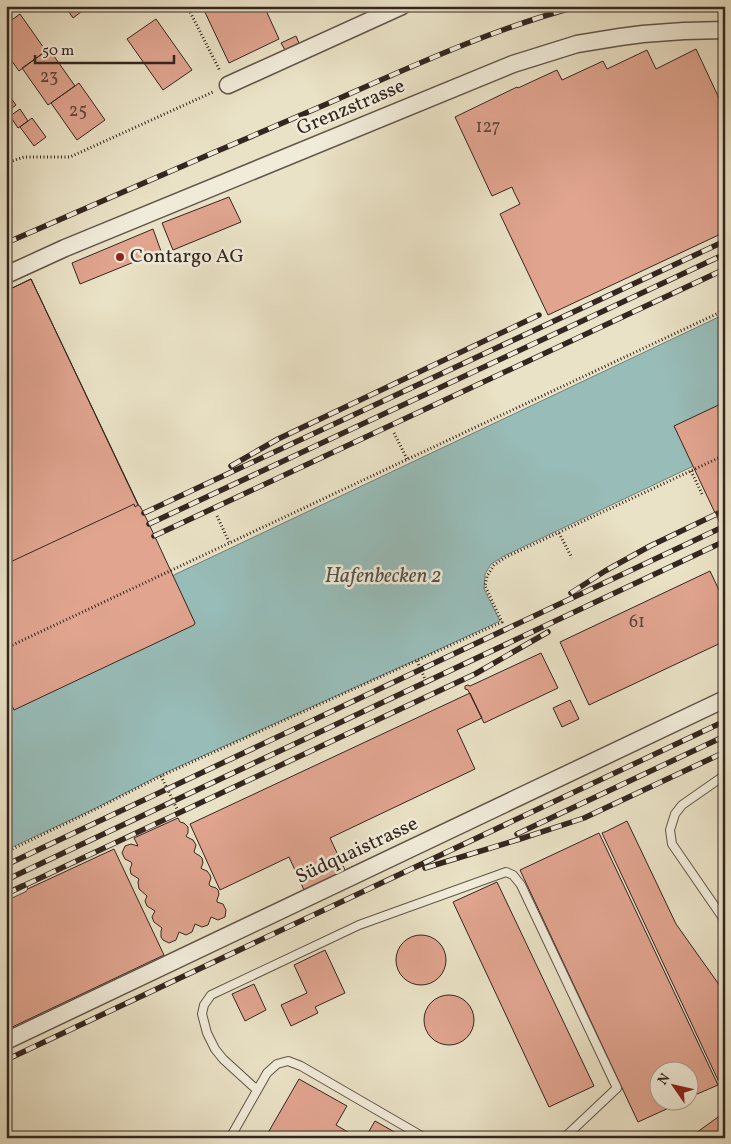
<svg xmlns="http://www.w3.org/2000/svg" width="731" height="1144" font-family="Vollkorn,serif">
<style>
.water{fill:#98bdb9;stroke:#70817c}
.building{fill:#e0a48f;stroke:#342620}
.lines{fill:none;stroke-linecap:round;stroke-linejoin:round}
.service-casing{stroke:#62554a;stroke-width:10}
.minor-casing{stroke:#62554a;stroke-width:19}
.path{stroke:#342620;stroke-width:3;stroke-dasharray:1 2.5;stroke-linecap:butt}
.service{stroke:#f1ecda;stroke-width:8}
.minor{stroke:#f1ecda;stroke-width:16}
.rail-casing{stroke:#342620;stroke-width:5.5}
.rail{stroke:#f1ecda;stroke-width:4;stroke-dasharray:11;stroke-linecap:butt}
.poi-dot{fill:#8f2418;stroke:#f1ecda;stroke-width:2}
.labels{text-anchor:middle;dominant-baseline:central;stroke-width:5;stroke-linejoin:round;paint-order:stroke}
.number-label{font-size:18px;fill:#5f463c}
.street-label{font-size:20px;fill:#342620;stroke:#f1ecda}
.poi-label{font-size:20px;fill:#342620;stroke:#f1ecda;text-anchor:start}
.water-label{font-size:21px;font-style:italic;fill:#52534e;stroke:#f1ecda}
</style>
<rect width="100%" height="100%" fill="#eae2c6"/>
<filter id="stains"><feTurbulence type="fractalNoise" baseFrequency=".004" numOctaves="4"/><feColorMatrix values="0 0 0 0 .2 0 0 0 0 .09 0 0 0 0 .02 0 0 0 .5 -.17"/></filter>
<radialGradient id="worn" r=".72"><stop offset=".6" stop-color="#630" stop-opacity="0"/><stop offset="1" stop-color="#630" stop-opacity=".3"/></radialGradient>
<path class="water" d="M725 314V451L504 556 491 564 485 574 484 589 500 621 416 660 160 775 96 808 6 850V654L81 621 178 573Z"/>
<path class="building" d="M65 6H89L73 18Z
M202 6H264L279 39 229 63Z
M354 6H366L359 12Z
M20 14 46 51 19 71 6 53V24Z
M156 19 192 70 163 90 127 39Z
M296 36 299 43 285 50 281 43Z
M49 49 75 86 48 105 22 68Z
M696 49 725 111V232L548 315 500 214 520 204 514 192 512 187 492 196 455 117 517 87 518 88 557 70 562 80 603 61 607 69 647 50 656 69Z
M79 83 105 120 77 140 51 103Z
M6 91 16 105 7 112 6 110Z
M20 109 28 121 18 128 10 116Z
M32 118 46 137 34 146 20 127Z
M6 144 12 152 6 156Z
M229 197 241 222 173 250 162 223Z
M153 229 162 254 140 263 139 260 80 284 72 263Z
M31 279 138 505 135 507 134 504 128 507 6 564V291Z
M31 279 139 506H140L149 524 195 623 194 625 14 710 6 693V291Z
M725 402V534L674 426Z
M710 571 725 603V641L589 705 560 642Z
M541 653 558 688 484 723 468 690 465 689V686L468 685 470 686Z
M470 693 482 718 457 730 475 769 330 838 345 870 304 890 289 857 220 890 190 824Z
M570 700 579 719 562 727 553 708Z
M178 818 180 822 184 823 188 827V833L186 836 187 837 193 840 196 845 194 852 195 853 200 856 202 858 203 863 201 868 202 869 207 871 210 875 211 878 209 884 210 886 216 888 218 890 219 894 217 900V902L223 904 226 910 225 917 218 920 211 917 208 925 202 927 195 924 192 932 186 935 179 932 176 940 169 943 163 940 161 937V931L162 928 154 922 152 917 155 911 147 906 145 901 147 896 139 889 138 882 139 879 131 874 130 869 132 864 131 862 125 859 122 853 125 846 131 844 138 846 134 838Z
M627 821 676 924 725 993V1076L718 1080 602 833 604 832H605Z
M599 833 718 1085 688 1098V1072H658V1102H682L638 1122 520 870Z
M114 849 164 955 6 1030V899Z
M497 882 594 1086 549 1107 453 902Z
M396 960a25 25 0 1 1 50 0a25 25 0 1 1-50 0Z
M325 950 345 993 315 1007 318 1013 291 1026 281 1005 307 993 294 965Z
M254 984 266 1010 245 1021 232 994Z
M424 1020a25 25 0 1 1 50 0a25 25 0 1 1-50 0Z
M299 1079 347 1106 336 1125 358 1138H265Z
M725 1112V1138H689Z
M375 1121 405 1138H365Z"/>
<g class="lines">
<g class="service-casing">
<path id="service" d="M725 775 682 805 675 814 670 830 672 844 725 921
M6 896 23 888
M257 1090 223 1059 215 1049 207 1033 202 1014 204 1005 211 995 359 925 506 872 513 875 521 885 617 1088 564 1138
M230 1138 267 1073 277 1064 288 1061 301 1066 425 1138"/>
</g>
<g class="minor-casing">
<path id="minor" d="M228 85 402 6
M6 275 65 248 513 64 577 44 620 37 643 34 684 31 725 30
M6 1041 725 699"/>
</g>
<path class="path" d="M187 6 220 71
M6 163 24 157H70L213 92
M394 433 407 459
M691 471 703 496
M217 516 229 542
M559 533 572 558
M6 648 725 310
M417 661 428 686
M161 776 177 809
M6 852 96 809 161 776 502 622 485 586 487 576 494 565 506 557 725 455"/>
<use href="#service" class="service"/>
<use href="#minor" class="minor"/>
<g class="rail-casing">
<path id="rail" d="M6 243C114 196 221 149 329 103 410 67 492 29 579 6
M231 466 278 439 539 315
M144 513 725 241
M149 524 725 254
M154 536 725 269
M571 593 605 571 650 546 725 510
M517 834 725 736
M6 865 725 526
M425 868 520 839 584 818 725 752
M6 880 725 541
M6 894 475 674 548 632
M6 1060 725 721"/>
</g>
<use href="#rail" class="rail"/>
</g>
<circle class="poi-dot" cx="120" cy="257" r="5"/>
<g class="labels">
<g class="number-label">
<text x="49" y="77">23</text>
<text x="78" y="111">25</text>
<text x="488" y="127">127</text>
<text x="637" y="622">61</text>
</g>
<g class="street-label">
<text transform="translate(351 108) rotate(-23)">Grenzstrasse</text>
<text transform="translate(357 851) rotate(-25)">Südquaistrasse</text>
</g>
<g class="poi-label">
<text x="130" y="257">Contargo AG</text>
</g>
<g class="water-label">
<text x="383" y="576">Hafenbecken 2</text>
</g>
</g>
<rect width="731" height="1144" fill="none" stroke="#eae2c6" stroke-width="25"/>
<rect x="8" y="8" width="716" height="1129" fill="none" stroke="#342620" stroke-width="2.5"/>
<rect x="12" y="12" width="706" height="1119" fill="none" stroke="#342620"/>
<g transform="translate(674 1086) rotate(304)"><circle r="24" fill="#f1ecda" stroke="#a59d90"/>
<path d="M0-4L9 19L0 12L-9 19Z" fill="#8f2418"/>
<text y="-8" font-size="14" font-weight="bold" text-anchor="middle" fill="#342620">N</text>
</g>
<path d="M35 55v8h139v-8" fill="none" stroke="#342620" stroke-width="2.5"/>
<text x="42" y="55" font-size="15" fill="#342620" stroke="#f1ecda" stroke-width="4" paint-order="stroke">50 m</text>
<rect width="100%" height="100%" filter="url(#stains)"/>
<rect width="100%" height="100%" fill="url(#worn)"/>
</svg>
